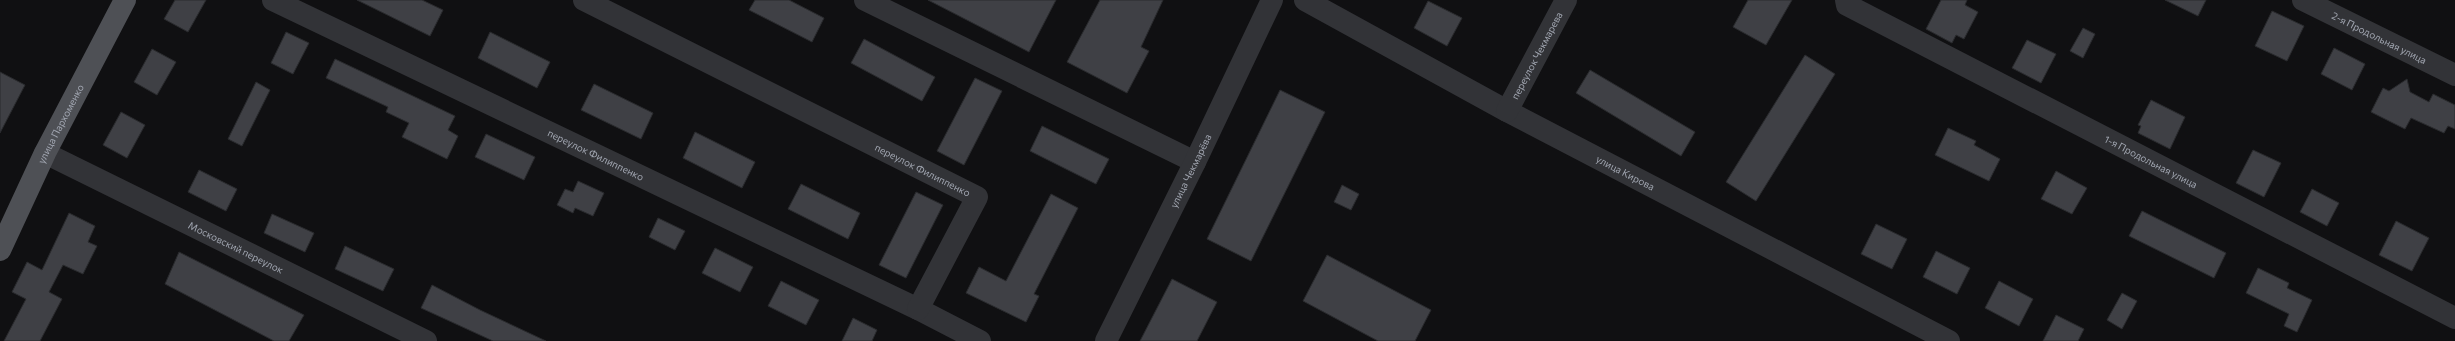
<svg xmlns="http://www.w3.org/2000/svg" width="2455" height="341" font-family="Commissioner,sans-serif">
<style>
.building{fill:#3f4045;stroke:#2a2b2e}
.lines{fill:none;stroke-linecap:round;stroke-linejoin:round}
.minor{stroke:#323337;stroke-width:22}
.major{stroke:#4e5055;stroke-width:22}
.labels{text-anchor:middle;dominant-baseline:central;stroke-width:3;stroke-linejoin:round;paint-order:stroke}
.street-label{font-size:10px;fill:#a2a7b2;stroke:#0b0c0d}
</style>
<rect width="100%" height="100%" fill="#101012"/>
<path class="building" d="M175 0H206L188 32 164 19Z
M357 0H422L443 10 430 36Z
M755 0H789L824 18 812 42 749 10Z
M928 0H1056L1029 52Z
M1100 0H1163L1141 47 1149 51 1127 93 1067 62Z
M1748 0H1792L1766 45 1733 27Z
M1941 0H1967L1965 5 1978 12 1964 39 1956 35 1952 43 1926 29Z
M2165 0H2206L2198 16Z
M1428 1 1462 18 1447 46 1414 28Z
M2272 11 2304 26 2287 61 2255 46Z
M2083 28 2095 34 2083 58 2070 51Z
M286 32 309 43 293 74 271 63Z
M490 32 550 62 537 88 478 58Z
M864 39 935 77 922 101 851 63Z
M2027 40 2056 54 2041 83 2012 68Z
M2334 48 2365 64 2352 90 2321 74Z
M152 49 176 62 157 95 134 82Z
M1805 55 1835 74 1756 201 1726 182Z
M335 59 455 116 448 130 458 136 447 159 402 137 409 123 386 112 388 107 326 78Z
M1590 70 1695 132 1681 156 1576 93Z
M0 72 25 85 0 133Z
M975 78 1002 91 964 165 937 151Z
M2407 79 2410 92 2429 102 2433 94 2455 105V129L2448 126 2444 133 2411 118 2405 129 2371 112 2383 88 2389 91Z
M256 82 270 90 242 146 228 139Z
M594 84 653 113 641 139 581 110Z
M1280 90 1325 112 1251 261 1207 239Z
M2151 100 2185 117 2170 149 2138 133 2141 126 2138 125Z
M121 112 145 125 127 158 103 145Z
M1042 126 1109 159 1096 184 1030 151Z
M1948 128 1976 141 1974 145 2000 159 1989 181 1935 155Z
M695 132 755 162 742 188 683 158Z
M486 134 535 157 524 180 475 157Z
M2253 150 2281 163 2264 197 2236 183Z
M199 170 237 189 226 211 188 192Z
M2056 171 2087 188 2072 214 2041 199Z
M578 181 604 193 593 216 575 208 573 213 557 205 565 189 573 192Z
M801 184 860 213 848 239 788 209Z
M1342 185 1359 194 1351 210 1334 202Z
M2312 189 2339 203 2327 226 2300 212Z
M916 192 943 205 906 278 879 265Z
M1051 194 1078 208 1034 294 1039 296 1026 322 966 293 979 267 1006 281Z
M2142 211 2226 253 2214 278 2129 236Z
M69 213 95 226 88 242 97 246 83 274 63 265 49 292 62 299 40 341H4L26 299 12 292 27 262 42 270Z
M272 214 314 233 305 252 264 233Z
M658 218 685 231 675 250 649 237Z
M2396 221 2429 238 2412 271 2379 255Z
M1876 224 1907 239 1892 269 1861 254Z
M345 246 394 269 383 291 335 269Z
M715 248 753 267 740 292 702 273Z
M1936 251 1970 268 1957 294 1923 277Z
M179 252 304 315 289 341H274L165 284Z
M1327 255 1431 310 1415 341H1378L1303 301Z
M2258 268 2289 283 2287 288 2312 300 2297 332 2284 326 2289 314 2246 293Z
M1172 279 1217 302 1197 341H1140Z
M781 281 819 300 806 325 768 306Z
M1999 281 2033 299 2019 326 1985 308Z
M432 285 480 310 546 341H493L421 308Z
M2122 293 2137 301 2122 329 2107 320Z
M2056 315 2084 329 2078 341H2043Z
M853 318 877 330 872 341H842Z"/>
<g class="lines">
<g class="minor">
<path id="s1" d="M273 0 918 309 980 341"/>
<path id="s2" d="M584 0 977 197 918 309"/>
<path d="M865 0 1195 162"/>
<path id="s3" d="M1305 0 1507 111 1949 341"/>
<path id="s4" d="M1846 0 1847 5 2455 318"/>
<path id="s5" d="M2303 0 2455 75"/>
<path id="s6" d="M1507 111 1566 0"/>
<path id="s7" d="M45 153 426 341"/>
<path id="s8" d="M1106 341 1195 162 1272 0"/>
</g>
<path class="major" id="s9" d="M0 250 45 153 125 0"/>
</g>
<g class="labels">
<g class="street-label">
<text stroke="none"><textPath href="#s5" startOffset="85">2-я Продольная улица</textPath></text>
<text stroke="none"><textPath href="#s6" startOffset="63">переулок Чекмарева</textPath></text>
<text stroke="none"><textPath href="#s9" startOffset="140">улица Пархоменко</textPath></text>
<text stroke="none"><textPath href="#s1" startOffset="358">переулок Филиппенко</textPath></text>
<text stroke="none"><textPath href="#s4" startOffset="347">1-я Продольная улица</textPath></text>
<text stroke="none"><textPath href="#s2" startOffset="379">переулок Филиппенко</textPath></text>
<text stroke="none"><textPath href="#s8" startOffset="190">улица Чекмарёва</textPath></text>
<text stroke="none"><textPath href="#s3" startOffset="364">улица Кирова</textPath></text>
<text stroke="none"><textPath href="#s7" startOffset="213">Московский переулок</textPath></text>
</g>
</g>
</svg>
